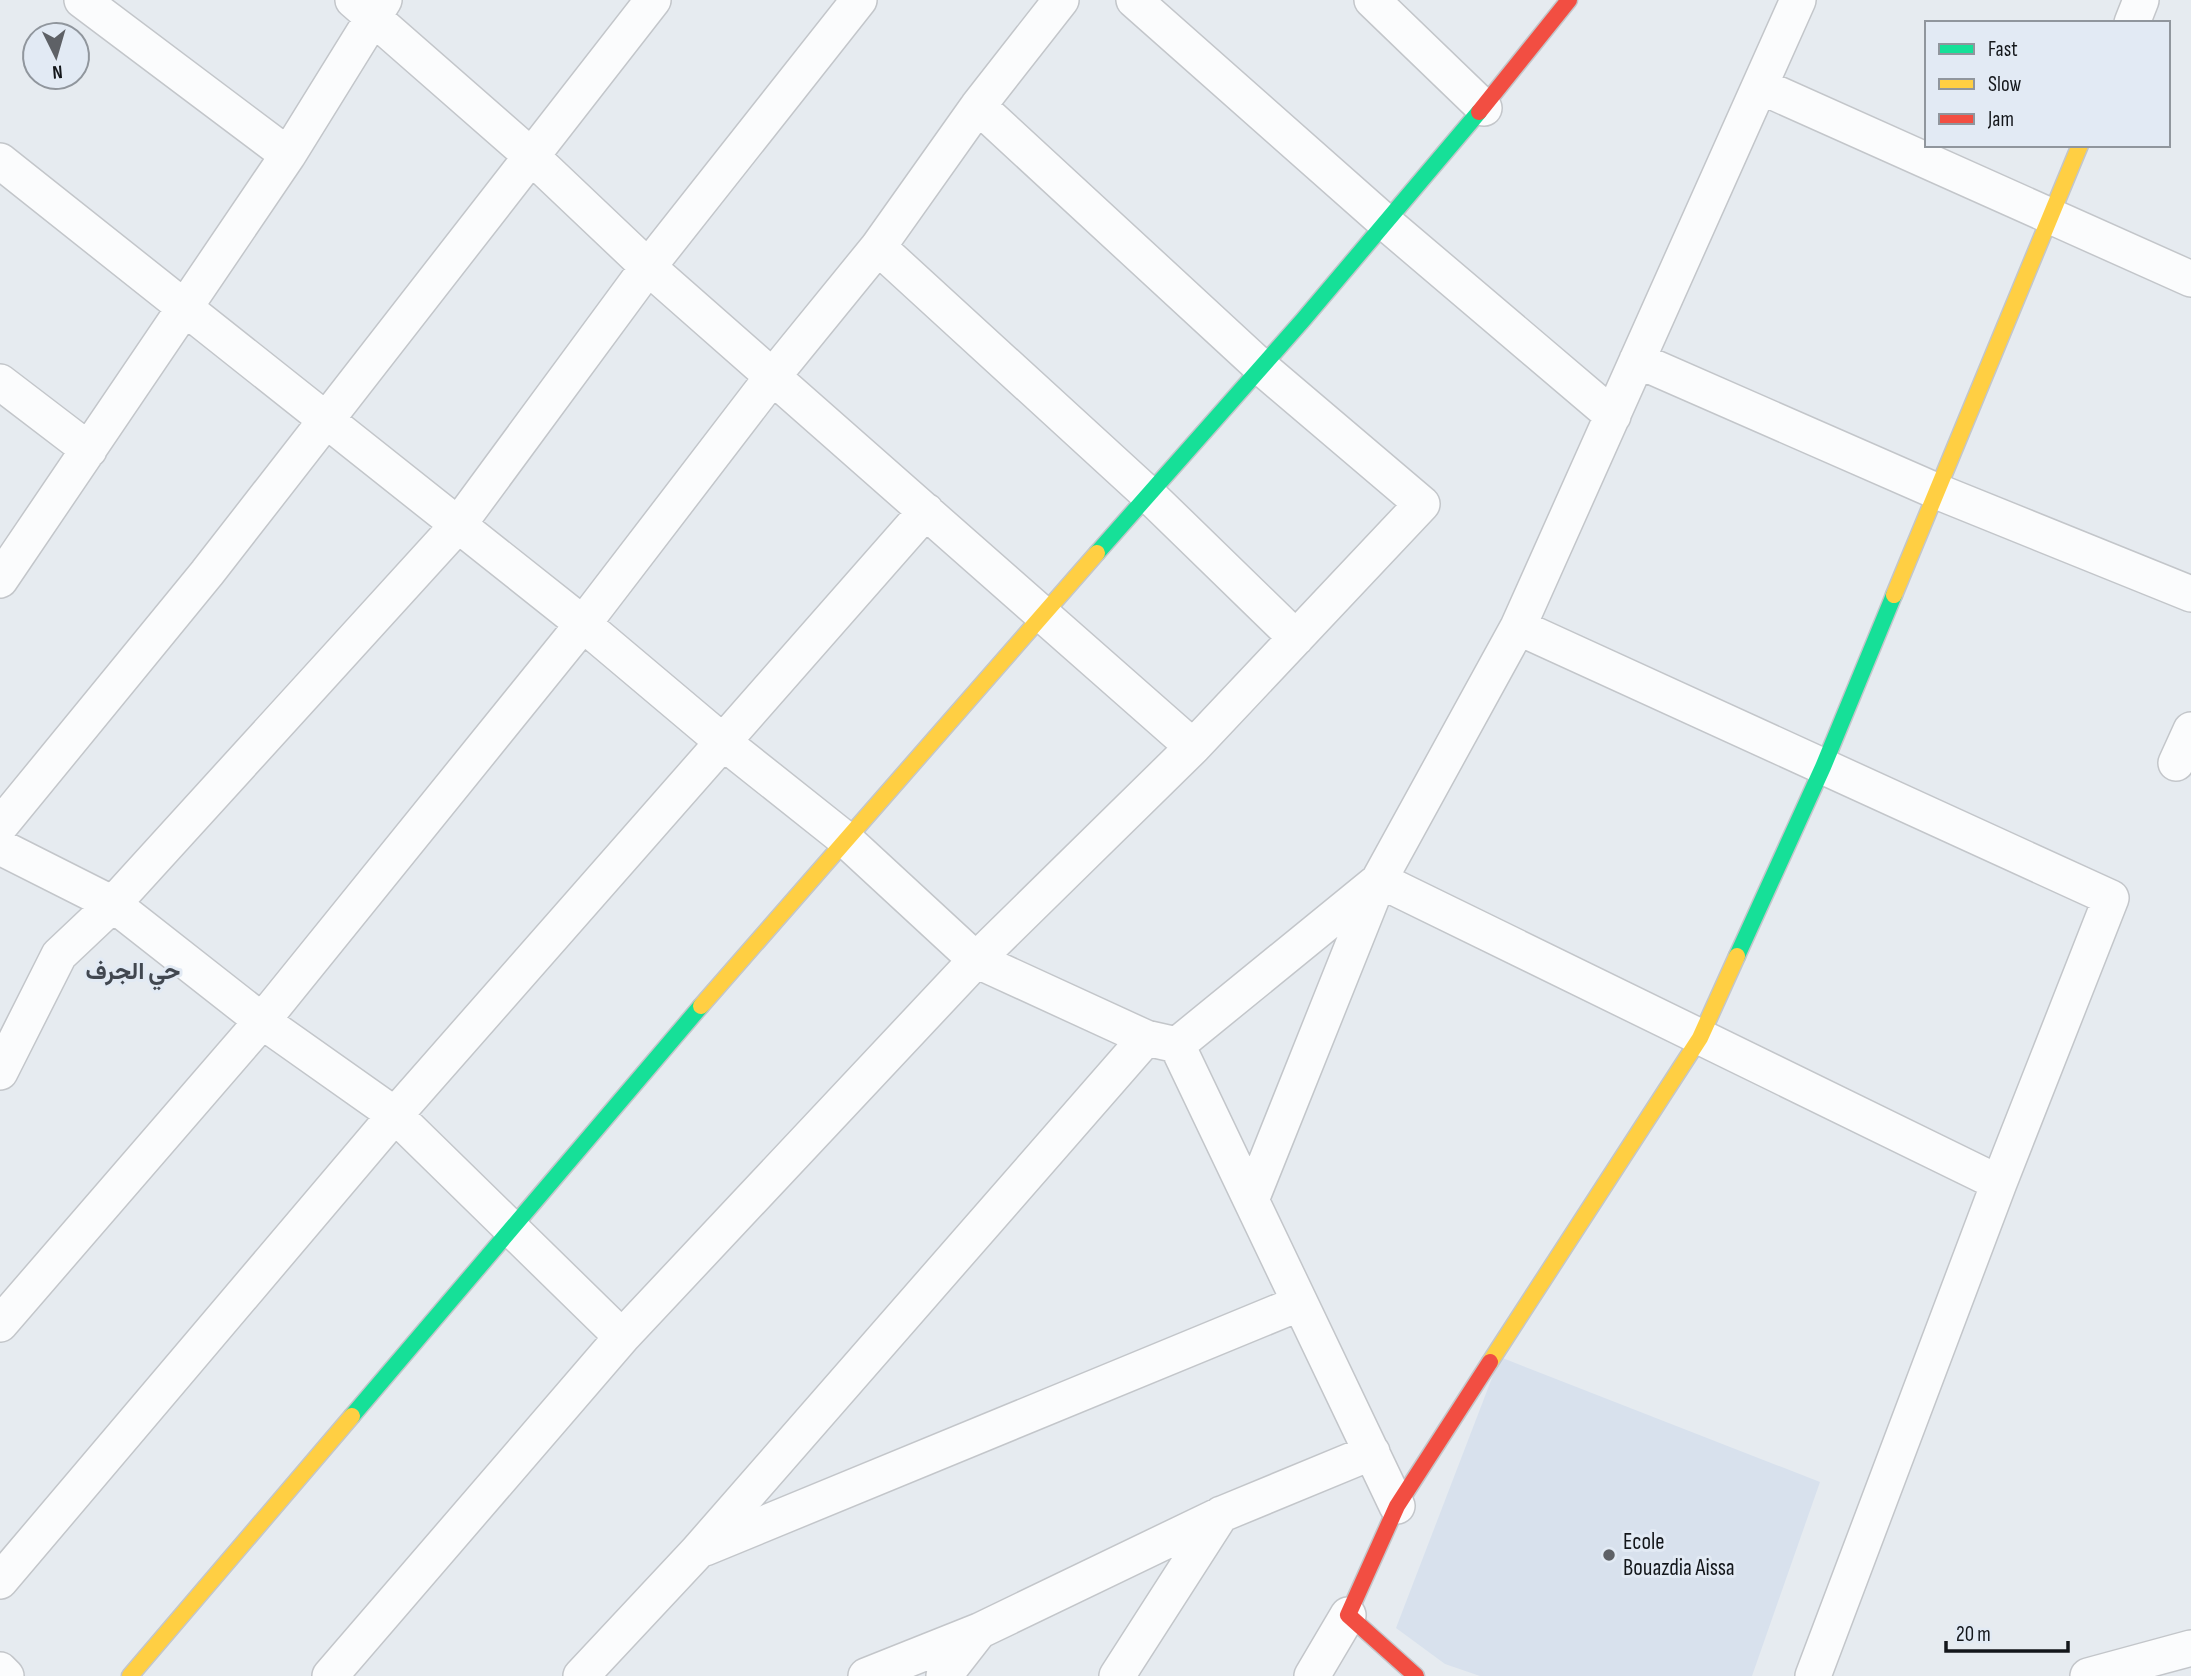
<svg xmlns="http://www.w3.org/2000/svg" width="2191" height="1676" font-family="'Sofia Sans Condensed',Vazirmatn,sans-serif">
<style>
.built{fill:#d8e1ed}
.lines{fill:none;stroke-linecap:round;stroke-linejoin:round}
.street-casing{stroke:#c3c6ca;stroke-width:38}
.fast-casing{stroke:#c3c6ca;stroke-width:19}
.slow-casing{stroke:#c3c6ca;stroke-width:19}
.jam-casing{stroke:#c3c6ca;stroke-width:19}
.street{stroke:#fbfcfd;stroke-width:35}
.fast{stroke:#16e098;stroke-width:16}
.slow{stroke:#ffcf43;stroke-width:16}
.jam{stroke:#f24e42;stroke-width:16}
.poi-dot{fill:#5e6166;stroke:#e2eaf4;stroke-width:2.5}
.labels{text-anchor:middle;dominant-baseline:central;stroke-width:6;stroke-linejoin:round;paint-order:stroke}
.poi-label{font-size:23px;fill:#14171b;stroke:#e2eaf4;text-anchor:start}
.neighbourhood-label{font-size:24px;font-weight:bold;fill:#414750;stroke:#e2eaf4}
</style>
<rect width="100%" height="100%" fill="#e6ebf0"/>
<path class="built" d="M1500 1357 1820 1482 1752 1676H1480L1445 1664 1396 1628Z"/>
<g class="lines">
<g class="street-casing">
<path id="street" d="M82 0 288 155
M353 0 531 156 648 267 1193 747
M1134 0 1386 223 1613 416
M1372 0 1484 108
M2132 23 2141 0
M1760 86 2191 279
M0 161 583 624 723 742 845 839 976 960 1146 1038 1177 1045
M878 247 1150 496 1296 638
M1637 360 1936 491 2191 594
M0 382 89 450
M0 580 288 155 384 0
M1518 627 2111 898 1999 1183 1813 1676
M2176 763 2191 730
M0 826 207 573 653 0
M0 847 113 904 262 1021 395 1115 622 1337
M1379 880 1999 1183
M1177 1045 1397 1506
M1177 1045 1377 882
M0 1072 59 955 113 904 458 525 648 267 859 0
M1251 1200 1379 880 1518 627 1798 0
M0 1324 262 1021 583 624 773 376 878 247 978 106 1061 0
M705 1548 1300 1303
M0 1581 395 1115 926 511
M0 1670 6 1676
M330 1676 622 1337 976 960 1193 747 1422 504 1262 368 978 106
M581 1676 697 1552 1146 1038
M866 1676 979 1631
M944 1676 979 1631 1222 1514 1372 1452
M1117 1676 1221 1514
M1312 1676 1348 1615
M2088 1676 2191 1648"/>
</g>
<g class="fast-casing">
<path id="fast" d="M1097 553 1303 320 1479 112
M1737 956 1823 767 1894 595
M352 1416 701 1006"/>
</g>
<g class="slow-casing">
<path id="slow" d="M1894 595 2080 145
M701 1006 1097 553
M1490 1362 1700 1038 1737 956
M130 1676 352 1416"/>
</g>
<g class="jam-casing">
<path id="jam" d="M1479 112 1569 0
M1416 1676 1348 1615 1397 1506 1490 1362"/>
</g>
<use href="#street" class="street"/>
<use href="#fast" class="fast"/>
<use href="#slow" class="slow"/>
<use href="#jam" class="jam"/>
</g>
<circle class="poi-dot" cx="1609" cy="1555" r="7"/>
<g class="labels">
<g class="poi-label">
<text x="1623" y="1542">Ecole<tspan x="1623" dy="26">Bouazdia Aissa</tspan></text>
</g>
<g class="neighbourhood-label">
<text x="133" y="971">حي الجرف</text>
</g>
</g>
<rect x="1925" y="21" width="245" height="126" fill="#e2eaf4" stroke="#90969d" stroke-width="2"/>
<rect x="1939" y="44" width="35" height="10" fill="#16e098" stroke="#90969d" stroke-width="2"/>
<text x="1988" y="56" font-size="21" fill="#14171b">Fast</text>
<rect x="1939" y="79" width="35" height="10" fill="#ffcf43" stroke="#90969d" stroke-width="2"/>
<text x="1988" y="91" font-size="21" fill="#14171b">Slow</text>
<rect x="1939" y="114" width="35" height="10" fill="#f24e42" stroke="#90969d" stroke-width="2"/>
<text x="1988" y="126" font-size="21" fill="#14171b">Jam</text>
<g transform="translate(56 56) rotate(175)"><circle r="33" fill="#e2eaf4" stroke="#90969d" stroke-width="2"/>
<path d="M0-5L12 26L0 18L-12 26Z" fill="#5e6166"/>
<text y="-10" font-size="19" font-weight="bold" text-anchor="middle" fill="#14171b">N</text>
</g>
<path d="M1946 1641v10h122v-10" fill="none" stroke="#14171b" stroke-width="3.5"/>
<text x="1956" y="1641" font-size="21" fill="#14171b" stroke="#e2eaf4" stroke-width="5" paint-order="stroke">20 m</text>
</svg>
